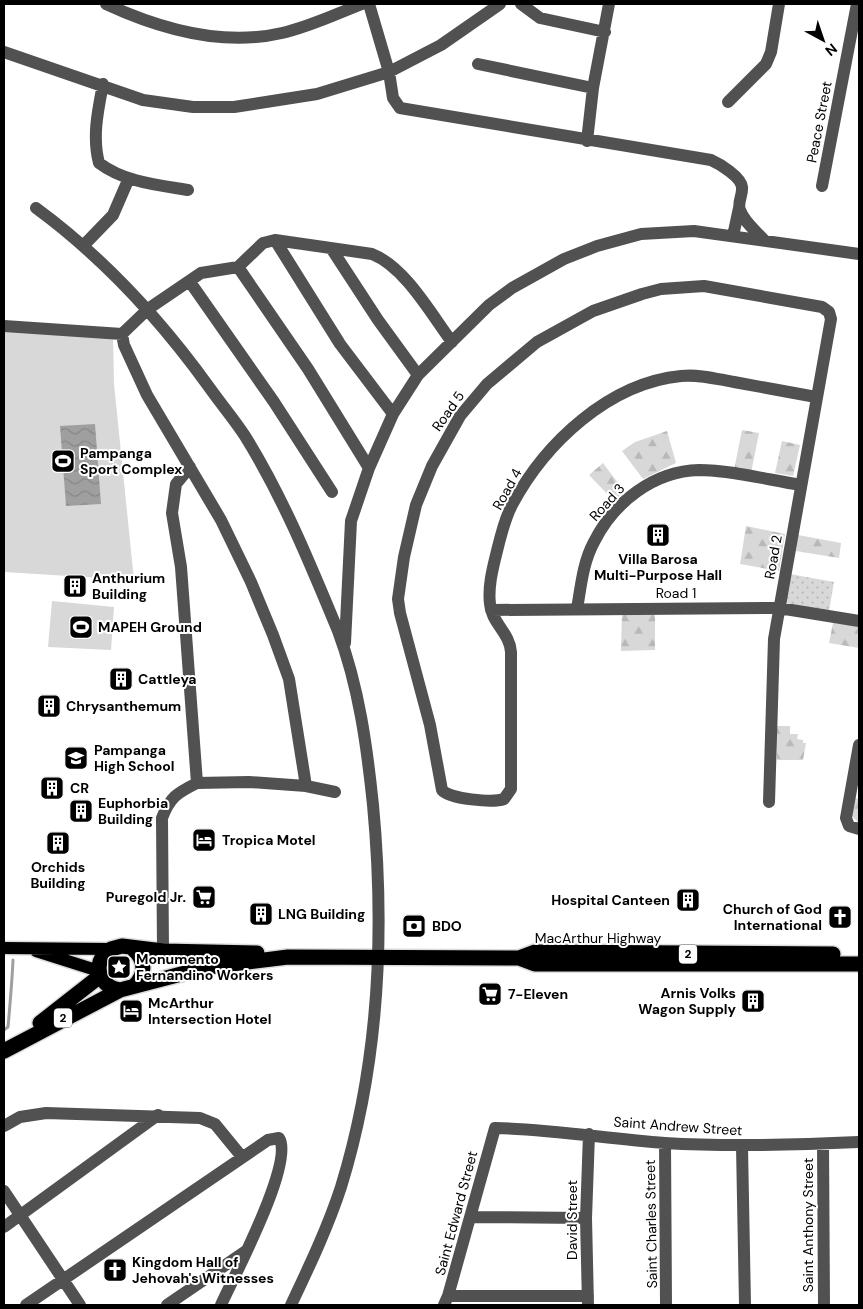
<svg xmlns="http://www.w3.org/2000/svg" width="863" height="1309" font-family="'DM Sans',sans-serif">
<style>
.grass{fill:url(#grass-dots)}
.forest{fill:url(#forest-firs)}
.pitch{fill:#d8d8d8}
.water{fill:url(#water-waves)}
.lines{fill:none;stroke-linecap:round;stroke-linejoin:round}
.stream{stroke:#9f9f9f;stroke-width:3}
.major-casing{stroke:#dbdbdb;stroke-width:15}
.highway-casing{stroke:#dbdbdb;stroke-width:18}
.minor{stroke:#515151;stroke-width:12}
.major{stroke:#000;stroke-width:12}
.highway{stroke:#000;stroke-width:15}
.labels{text-anchor:middle;dominant-baseline:central;stroke-width:4;stroke-linejoin:round;paint-order:stroke}
.shield{fill:#fff;stroke:#4c4c4c;stroke-width:1}
.shield-label{font-size:12px;font-weight:bold;fill:#000}
.street-label{font-size:14px;fill:#000;stroke:#fff}
.poi-label{font-size:14px;font-weight:bold;fill:#000;stroke:#fff;text-anchor:start}
</style>
<defs>
<pattern id="grass-dots" width="8" height="8" patternUnits="userSpaceOnUse" patternTransform="scale(1.25)"><rect width="8" height="8" fill="#d8d8d8"/><path d="M2 2h.1M6 6h.1" fill="none" stroke="#b8b8b8" stroke-width="1.8" stroke-linecap="round"/></pattern>
<pattern id="forest-firs" width="22" height="20" patternUnits="userSpaceOnUse" patternTransform="scale(1.25)"><rect width="22" height="20" fill="#d8d8d8"/><path d="M5 1l3.5 6h-7zM16 11l3.5 6h-7z" fill="#b8b8b8"/></pattern>
<pattern id="water-waves" width="16" height="10" patternUnits="userSpaceOnUse" patternTransform="scale(1.25)"><rect width="16" height="10" fill="#9f9f9f"/><path d="M0 5q4-4 8 0t8 0" fill="none" stroke="#878787"/></pattern>
</defs>
<rect width="100%" height="100%" fill="#fff"/>
<path class="grass" d="M790 574 834 582 829 611 785 603Z"/>
<path class="forest" d="M742 430 759 433 751 473 734 470Z
M667 431 676 463 643 479 622 451 635 442Z
M782 441 800 445 793 476 775 473Z
M603 463 624 491 614 501 589 475Z
M746 526 785 534 779 571 740 564Z
M798 535 841 543 839 558 796 551Z
M622 612 655 614V650L621 651Z
M833 623 859 626V648L829 643Z
M776 726H790V734H798L797 739 803 740V743H806L803 760H777Z
M855 798 859 799V823L852 816Z"/>
<path class="pitch" d="M4 328 113 336 114 384 134 580 4 572Z
M52 601 114 607 111 650 48 647Z"/>
<path class="water" d="M95 424 101 504 66 506 60 426Z"/>
<g class="lines">
<path class="stream" d="M4 1030 8 1027C10 1005 12 982 13 960"/>
<g class="major-casing">
<path id="major" d="M4 948 111 949
M36 951 99 971"/>
</g>
<g class="highway-casing">
<path id="highway" d="M133 949C146 960 146 975 134 986
M519 958 535 952 833 954
M120 990C102 987 93 970 104 954L111 949 122 946 163 951 257 953
M40 1023 100 976
M4 1051 120 990 208 967 288 957 519 958 535 964H859"/>
</g>
<path class="minor" d="M106 4C160 29 222 47 282 33 309 27 336 14 362 4
M369 4 389 72 393 98 400 108 711 160C720 164 741 177 742 187 743 195 737 203 740 210 744 222 756 231 764 240
M521 4 540 18 605 32
M4 52 143 100 193 107H234L317 94 389 72 441 45 500 4
M478 64 593 88
M103 84C98 110 92 137 99 163 124 182 157 185 188 190
M728 102 766 64 771 52 779 4
M587 141 593 88 609 4
M822 186 857 4
M36 208C104 258 160 319 209 387 221 404 234 419 245 436 283 497 311 566 338 631 359 687 367 747 373 805 385 932 379 1064 341 1187 328 1227 309 1267 291 1305
M733 236 739 208
M275 240 340 344 393 414
M84 245 113 215 129 178
M331 248 378 320 418 375
M238 267 308 369 369 468
M190 282 274 402 332 492
M4 326 122 334
M122 334 124 345 147 395 221 520 251 582 273 635 289 679 306 786 249 782 197 783
M122 334 148 309 201 273 238 267 263 243 275 240 372 254C405 267 431 314 452 342
M577 609C581 586 583 562 594 542 614 502 654 471 699 470 731 470 769 480 801 485
M491 610 779 608 859 621
M345 643 351 521 369 468 393 414 418 375 489 305 512 288 564 259 597 246 641 234 694 231 859 254
M859 745 846 818 849 826 859 829
M306 786 335 792
M769 802 774 639 831 319 829 312 822 307 704 286 661 289 642 294 593 311 537 342 487 384 460 416 432 466 416 505 404 557 398 599 400 613 430 725 442 790C449 799 493 803 504 799L511 789V652C510 633 491 622 490 604 488 588 492 571 496 555 500 539 504 520 512 505 545 443 609 383 681 376 699 374 717 379 734 382 761 387 789 392 816 397
M163 951 162 818C170 797 177 793 197 783L181 567 172 513 176 484 190 467
M4 1126 20 1117 46 1113 200 1118 215 1124 242 1157
M665 1143 666 1305
M823 1144 824 1305
M742 1146 745 1305
M4 1191 80 1305
M470 1217 586 1218
M4 1227 158 1115
M448 1296H588
M26 1305 268 1140 279 1138C295 1162 233 1278 221 1305
M167 1305 246 1251
M444 1305 448 1296 495 1128C552 1129 608 1139 665 1143 730 1147 795 1145 859 1142
M588 1305 586 1218 589 1134"/>
<use href="#major" class="major"/>
<use href="#highway" class="highway"/>
</g>
<defs>
<g id="stadium-square" transform="scale(1.25)"><rect x="-9" y="-9" width="18" height="18" rx="4" fill="#000" stroke="#fff"/><path d="M0-5a6.5 5 0 1 0 0 10a6.5 5 0 1 0 0-10ZM-3.5-1.8h7v3.6h-7Z" fill="#fff"/></g>
<g id="building-square" transform="scale(1.25)"><rect x="-9" y="-9" width="18" height="18" rx="4" fill="#000" stroke="#fff"/><path d="M-4-6H4V6H1V3H-1V6H-4ZM-2.5-4.3h1.7v1.8h-1.7ZM.8-4.3h1.7v1.8H.8ZM-2.5-1h1.7V.8h-1.7ZM.8-1h1.7V.8H.8Z" fill="#fff"/></g>
<g id="school-square" transform="scale(1.25)"><rect x="-9" y="-9" width="18" height="18" rx="4" fill="#000" stroke="#fff"/><path d="M0-5L7-2L0 1L-7-2ZM-4 1L0 2.5L4 1V4Q0 6-4 4Z" fill="#fff"/></g>
<g id="hotel-square" transform="scale(1.25)"><rect x="-9" y="-9" width="18" height="18" rx="4" fill="#000" stroke="#fff"/><path d="M-6-4.5h1.5V1H6V5H4.5V3h-9V5H-6ZM-4 0a1.8 1.8 0 1 1 3.6 0ZM.5 0V-2.5h3Q6-2.5 6 0Z" fill="#fff"/></g>
<g id="supermarket-square" transform="scale(1.25)"><rect x="-9" y="-9" width="18" height="18" rx="4" fill="#000" stroke="#fff"/><path d="M-6-5.5h2.5l.6 2H6L4.5 2H-2.5L-4.4-4H-6ZM-1.5 3.2a1.3 1.3 0 1 0 .1 0ZM3 3.2a1.3 1.3 0 1 0 .1 0Z" fill="#fff"/></g>
<g id="church-square" transform="scale(1.25)"><rect x="-9" y="-9" width="18" height="18" rx="4" fill="#000" stroke="#fff"/><path d="M-1.2-6h2.4v3.5h3.3v2.4h-3.3V6h-2.4V-.1h-3.3v-2.4h3.3Z" fill="#fff"/></g>
<g id="bank-square" transform="scale(1.25)"><rect x="-9" y="-9" width="18" height="18" rx="4" fill="#000" stroke="#fff"/><path d="M-6-4H6V4H-6ZM0-2.3a2.3 2.3 0 1 0 0 4.6a2.3 2.3 0 1 0 0-4.6Z" fill="#fff"/></g>
<g id="sight-square" transform="scale(1.25)"><rect x="-9" y="-9" width="18" height="18" rx="4" fill="#000" stroke="#fff"/><path d="M0-6L1.8-2.2L6-1.7L2.9 1.2L3.7 5.4L0 3.3L-3.7 5.4L-2.9 1.2L-6-1.7L-1.8-2.2Z" fill="#fff"/></g>
</defs>
<g fill-rule="evenodd">
<use href="#stadium-square" x="63" y="461"/>
<use href="#building-square" x="658" y="535"/>
<use href="#building-square" x="75" y="586"/>
<use href="#stadium-square" x="81" y="627"/>
<use href="#building-square" x="121" y="679"/>
<use href="#building-square" x="49" y="706"/>
<use href="#school-square" x="76" y="758"/>
<use href="#building-square" x="52" y="788"/>
<use href="#building-square" x="81" y="811"/>
<use href="#hotel-square" x="204" y="840"/>
<use href="#building-square" x="58" y="843"/>
<use href="#supermarket-square" x="204" y="897"/>
<use href="#building-square" x="688" y="900"/>
<use href="#building-square" x="261" y="914"/>
<use href="#church-square" x="840" y="917"/>
<use href="#bank-square" x="414" y="926"/>
<use href="#sight-square" x="119" y="967"/>
<use href="#supermarket-square" x="490" y="994"/>
<use href="#building-square" x="753" y="1001"/>
<use href="#hotel-square" x="131" y="1011"/>
<use href="#church-square" x="115" y="1270"/>
</g>
<g class="labels">
<g class="shield">
<rect x="679" y="944.5" width="18" height="19" rx="4"/>
<rect x="54" y="1008.5" width="18" height="19" rx="4"/>
</g>
<g class="shield-label">
<text x="688" y="954">2</text>
<text x="63" y="1018">2</text>
</g>
<g class="street-label">
<text transform="translate(819 122) rotate(-79)">Peace Street</text>
<text transform="translate(448 411) rotate(-55)">Road 5</text>
<text transform="translate(507 489) rotate(-61)">Road 4</text>
<text transform="translate(607 502) rotate(-48)">Road 3</text>
<text transform="translate(773 557) rotate(-80)">Road 2</text>
<text x="676" y="593">Road 1</text>
<text x="598" y="938">MacArthur Highway</text>
<text transform="translate(678 1126) rotate(4)">Saint Andrew Street</text>
<text transform="translate(456 1213) rotate(-75)">Saint Edward Street</text>
<text transform="translate(572 1220) rotate(-90)">David Street</text>
<text transform="translate(651 1224) rotate(-91)">Saint Charles Street</text>
<text transform="translate(808 1225) rotate(-90)">Saint Anthony Street</text>
</g>
<g class="poi-label">
<text x="80" y="453">Pampanga<tspan x="80" dy="16">Sport Complex</tspan></text>
<text x="658" y="559" text-anchor="middle">Villa Barosa<tspan x="658" dy="16">Multi-Purpose Hall</tspan></text>
<text x="92" y="578">Anthurium<tspan x="92" dy="16">Building</tspan></text>
<text x="98" y="627">MAPEH Ground</text>
<text x="138" y="679">Cattleya</text>
<text x="66" y="706">Chrysanthemum</text>
<text x="94" y="750">Pampanga<tspan x="94" dy="16">High School</tspan></text>
<text x="70" y="788">CR</text>
<text x="98" y="803">Euphorbia<tspan x="98" dy="16">Building</tspan></text>
<text x="222" y="840">Tropica Motel</text>
<text x="58" y="867" text-anchor="middle">Orchids<tspan x="58" dy="16">Building</tspan></text>
<text x="186" y="897" text-anchor="end">Puregold Jr.</text>
<text x="670" y="900" text-anchor="end">Hospital Canteen</text>
<text x="822" y="909" text-anchor="end">Church of God<tspan x="822" dy="16">International</tspan></text>
<text x="278" y="914">LNG Building</text>
<text x="432" y="926">BDO</text>
<text x="136" y="959">Monumento<tspan x="136" dy="16">Fernandino Workers</tspan></text>
<text x="736" y="993" text-anchor="end">Arnis Volks<tspan x="736" dy="16">Wagon Supply</tspan></text>
<text x="508" y="994">7-Eleven</text>
<text x="148" y="1003">McArthur<tspan x="148" dy="16">Intersection Hotel</tspan></text>
<text x="132" y="1262">Kingdom Hall of<tspan x="132" dy="16">Jehovah's Witnesses</tspan></text>
</g>
</g>
<rect width="863" height="1309" fill="none" stroke="#000000" stroke-width="10"/>
<g transform="translate(823 40) rotate(140)" stroke="#ffffff" stroke-width="4" paint-order="stroke">
<path d="M0-4L9 19L0 12L-9 19Z" fill="#000000"/>
<text y="-8" font-size="14" font-weight="bold" text-anchor="middle" fill="#000000">N</text>
</g>
</svg>
